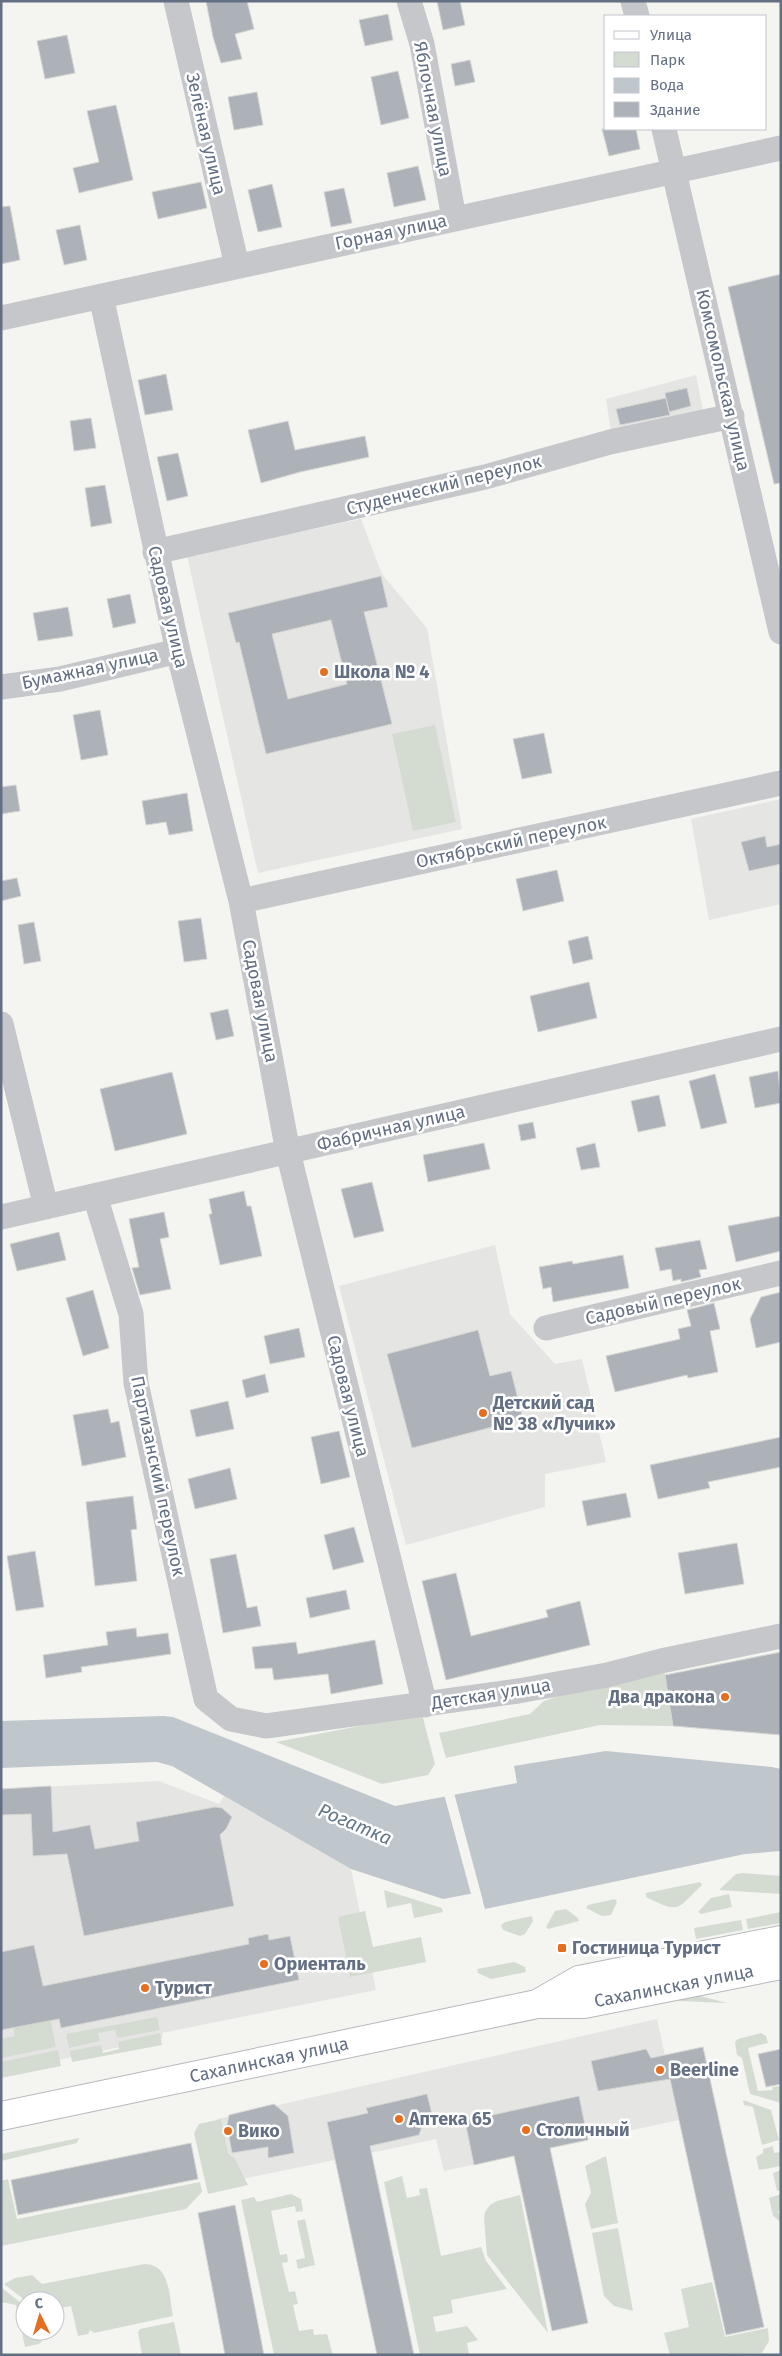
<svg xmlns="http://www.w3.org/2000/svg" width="782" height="2356" font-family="'Fira Sans',sans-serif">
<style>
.built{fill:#e5e5e4}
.green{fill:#d4dcd2}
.water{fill:#bfc7cd}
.pier{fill:#f4f5f0}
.building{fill:#adb2b9;stroke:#d5d6d3;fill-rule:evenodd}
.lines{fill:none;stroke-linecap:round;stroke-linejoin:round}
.major-casing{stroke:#b5b8bd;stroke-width:30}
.minor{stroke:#c5c7cb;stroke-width:25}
.major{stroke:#fff;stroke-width:28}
.poi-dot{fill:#e56e20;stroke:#fff;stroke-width:2}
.labels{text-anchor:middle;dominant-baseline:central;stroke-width:5;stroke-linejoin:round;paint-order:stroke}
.street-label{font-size:18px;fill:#636f82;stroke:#fff}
.poi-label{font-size:18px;font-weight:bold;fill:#636f82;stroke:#fff;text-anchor:start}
.water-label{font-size:19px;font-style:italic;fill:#637786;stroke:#fff}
</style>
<rect width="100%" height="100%" fill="#f4f5f0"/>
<path class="built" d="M696 375 703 411 611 432 606 399Z
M361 519 382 574 427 628 462 829 258 873 187 556Z
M781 799V904L709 920 691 819Z
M495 1245 510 1314 555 1364 582 1359 606 1462 545 1474V1507L406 1545 339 1286Z
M159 1781 219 1804 224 1796 351 1869 376 1990 162 2033 163 2038 1 2072V1789Z
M657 2019 679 2120 444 2171 436 2139 371 2153 362 2114 327 2122 335 2160 232 2181 217 2119Z"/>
<path class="green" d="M435 725 456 822 413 831 392 734Z
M664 1669 673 1726 600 1725 446 1758 439 1733 530 1714 544 1701 603 1680Z
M422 1714 435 1764 428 1775 382 1784 276 1742Z
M743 1873 781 1876V1894L719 1890 736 1874Z
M700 1882 702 1885C676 1910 680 1914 646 1897V1893Z
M384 1890 442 1908 443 1912 414 1918 411 1903 387 1908Z
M729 1894 732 1907 701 1914 698 1912 711 1898Z
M615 1899 617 1902 611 1915 602 1916 586 1908 588 1905Z
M566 1909 578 1918 579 1921 548 1929 546 1927 555 1911Z
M365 1911 373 1947 421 1937 426 1962 350 1977 338 1917Z
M781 1912V1923L748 1929 746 1919Z
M532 1916 533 1921 525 1934 520 1936 503 1930 501 1925 505 1922Z
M741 1920 743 1930 696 1939 694 1928Z
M514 1962 525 1967 526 1972 491 1979 478 1973 477 1969Z
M681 1991 727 2003 679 2001 677 1992Z
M157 2017 160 2030 117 2038 115 2030 98 2033 100 2041 69 2048 66 2034Z
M50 2018 56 2047 1 2058V2039L15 2036 13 2026Z
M160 2033 162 2045 72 2062 70 2051 101 2045 103 2053 119 2049 118 2042Z
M761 2033 766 2036 768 2043 748 2048 758 2091 773 2090 772 2087 781 2086V2103L750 2094 742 2058 737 2055 735 2042 738 2039Z
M58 2050 61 2066 1 2078V2062Z
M743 2100 771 2110 779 2140 762 2145 753 2107 744 2105Z
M221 2119 228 2153 235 2159 248 2185 208 2194 194 2133 199 2124Z
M79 2138 77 2143 1 2161V2154Z
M773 2146 774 2153 781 2152V2166L759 2170 756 2157 763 2153V2149Z
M606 2156 618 2223 591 2229 585 2204 591 2193 585 2166Z
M781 2170V2190L777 2191 773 2173Z
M402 2176 407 2198 420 2195 419 2189 427 2188 441 2256 481 2247 486 2261 507 2289 451 2300 453 2313 433 2317 436 2332 467 2326 478 2340 467 2343 469 2355H420L384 2182Z
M8 2179 17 2219 200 2182 202 2192 186 2209 1 2246V2181Z
M291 2194 301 2199 303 2211 296 2212 295 2206 271 2211 280 2255 287 2254 288 2262 282 2263 289 2292 295 2291 298 2304 293 2305 299 2331 313 2329 314 2335 327 2334 333 2355H274L241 2200 254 2197 257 2202Z
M781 2194V2206L778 2213H781V2222L773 2216 769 2198Z
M520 2195 548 2333 487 2255 484 2219 485 2212 490 2205 497 2201Z
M305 2219 315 2265 298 2269 296 2260 305 2258 297 2221Z
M618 2228 633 2311 614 2306 604 2296 592 2233Z
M144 2264C171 2264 169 2297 173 2316L94 2333 90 2330 88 2334 78 2336 71 2306 55 2309V2301H26L4 2284 15 2278 32 2275 42 2284Z
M712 2282 725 2337 768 2328 769 2341 762 2353 670 2355 664 2333 689 2327 681 2289Z
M2 2288 25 2306V2331H40L42 2341 39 2344 25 2347 16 2305 1 2302Z
M174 2322 181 2355H142L138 2332 140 2329Z"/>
<path class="water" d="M163 1716 173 1717 395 1806 517 1783 514 1766 606 1751 772 1767 781 1769V1851L745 1854 485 1909 480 1892 443 1899 351 1869 172 1766 157 1762 1 1768V1721Z"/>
<path class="pier" d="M453 1791 454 1793 483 1901H480L479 1895 471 1897V1894L444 1794Z"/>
<path class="building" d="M206 1H247L254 29 235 34 242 59 221 63 213 37Z
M437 1H460L465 25 443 30Z
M388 14 393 40 365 46 359 20Z
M67 35 75 73 45 79 37 41Z
M470 60 475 82 455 86 451 64Z
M398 71 409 118 381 125 371 77Z
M257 92 263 125 234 130 228 97Z
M116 105 133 180 79 193 73 168 99 162 87 111Z
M602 129H636L640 149 609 156Z
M418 166 426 200 394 207 387 173Z
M201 182 207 208 158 219 152 192Z
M272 184 282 227 258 232 248 190Z
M344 188 352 223 331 227 324 192Z
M10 206 20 260 1 264V207Z
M80 225 87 260 64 265 56 230Z
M781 274V483L774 484 728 287Z
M166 374 173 410 145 415 138 380Z
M687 388 691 406 669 412 665 393Z
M666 398 670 415 620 425 616 409Z
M91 418 96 448 74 451 70 421Z
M288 421 295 450 365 436 369 457 300 472 261 483 248 430Z
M178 453 188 496 167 501 157 457Z
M105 485 112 523 91 527 85 488Z
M381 576 388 607 364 612 392 724 266 754 239 642 236 643 228 613ZM331 620 347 684 288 699 272 634Z
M130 594 136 623 113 628 107 599Z
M68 607 73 636 38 641 33 613Z
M100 710 108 755 81 760 73 715Z
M544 733 552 773 522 779 513 739Z
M16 785 20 811 1 814V787Z
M187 793 193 831 169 835 166 822 146 825 142 801Z
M765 836 767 847 781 844V864L749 871 741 842Z
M557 870 564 901 523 911 516 879Z
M17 878 21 896 1 901V881Z
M201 918 207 959 184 962 178 921Z
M34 922 41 961 24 964 18 925Z
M588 936 593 959 573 964 568 941Z
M589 982 597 1018 538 1032 530 996Z
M228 1009 234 1036 216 1040 210 1013Z
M778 1071 781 1103 755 1108 749 1077Z
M172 1072 187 1134 115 1151 100 1089Z
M715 1074 727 1123 701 1129 689 1081Z
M659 1095 666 1126 638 1132 631 1101Z
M533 1122 536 1138 521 1141 518 1125Z
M484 1143 490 1169 428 1182 423 1155Z
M595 1143 600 1167 581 1170 576 1148Z
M372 1182 384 1231 354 1238 341 1189Z
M244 1191 247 1206H251L262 1256 220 1265 209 1214H212L209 1199Z
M164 1212 169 1237 160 1239 171 1289 140 1295 132 1268 139 1267 129 1219Z
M781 1216V1251L736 1262 728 1226Z
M59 1232 66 1260 17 1271 10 1244Z
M700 1240 707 1269 699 1270 701 1277 681 1282V1279L673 1281 671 1269 660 1271 655 1248Z
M623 1255 629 1288 553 1302 551 1287 543 1289 539 1267 572 1261 573 1264Z
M93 1290 109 1348 83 1356 66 1298Z
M781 1292V1342L756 1348 750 1319 761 1297Z
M714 1303 720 1329 710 1331 718 1372 688 1378 687 1375 615 1392 606 1356 680 1339 678 1329 691 1326 687 1310Z
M299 1328 305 1357 270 1364 264 1336Z
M478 1330 490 1376 511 1371 523 1419 412 1448 387 1354Z
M265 1374 269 1392 246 1398 242 1380Z
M228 1401 234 1429 196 1437 190 1410Z
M108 1409 111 1423 119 1421 126 1457 82 1466 73 1415Z
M339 1431 350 1477 321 1484 311 1437Z
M781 1437V1467L708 1482 710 1488 658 1499 650 1465Z
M230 1468 237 1499 195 1509 188 1479Z
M626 1493 631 1517 587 1526 582 1501Z
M133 1496 137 1529 131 1530 137 1581 95 1586 86 1502Z
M354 1527 364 1562 333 1570 324 1535Z
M737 1543 744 1584 685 1594 678 1553Z
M35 1551 44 1607 16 1611 7 1556Z
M236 1554 247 1608 257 1606 261 1626 223 1633 210 1559Z
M456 1573 471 1636 548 1617 546 1610 580 1601 590 1645 446 1680 422 1581Z
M346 1590 350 1609 310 1618 306 1598Z
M136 1628 137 1637 168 1633 171 1654 81 1667 82 1672 46 1678 43 1655 108 1645 106 1632Z
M375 1640 383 1684 331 1694 328 1674 274 1680 272 1668 255 1669 252 1647 296 1642 298 1654Z
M781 1652V1735L673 1726 665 1675Z
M51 1786 53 1832 90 1825 95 1849 139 1841 136 1822 215 1807 222 1808 232 1817 226 1829 220 1835 234 1906 84 1936 67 1854 33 1856 31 1814 1 1815V1789Z
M268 1934 269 1940 290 1936 299 1980 61 2028 59 2019 1 2030V1952L34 1945 43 1986 249 1944 248 1938Z
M703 2047 764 2327 726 2335 670 2079 598 2091 591 2061 646 2049 651 2058Z
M781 2049V2084L766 2087 758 2054Z
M427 2094 433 2118 424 2120 419 2135 370 2146 414 2355H377L327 2122 368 2113 366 2108Z
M579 2096 588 2140 550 2148 588 2323 552 2331 514 2156 474 2165 465 2121Z
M274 2104 288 2116 294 2153 268 2158V2147L232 2153 227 2125 229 2115Z
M191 2143 198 2179 18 2215 11 2180Z
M235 2205 264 2355H225L198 2213Z"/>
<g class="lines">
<g class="major-casing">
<path id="major" d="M539 2003 579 1980 781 1940
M1 2116 537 2004H584L781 1965"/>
</g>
<path class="minor" d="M176 1 237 266
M409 1 422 44 454 218
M633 1 637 16
M664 129 781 632
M101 296 178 651 241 901 288 1152 425 1705
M1 318 781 148
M155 552 485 477 610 442 732 416
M1 687 60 679 178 651
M241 901 781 783
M1 1024 46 1207
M95 1196 131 1314 136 1383 206 1699 231 1719 266 1726 518 1691 607 1675 661 1661 781 1636
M1 1217 781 1039
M546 1328 781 1273"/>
<use href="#major" class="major"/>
</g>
<g class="poi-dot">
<circle cx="324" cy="672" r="5"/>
<circle cx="483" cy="1413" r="5"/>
<circle cx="725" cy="1697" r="5"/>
<rect x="557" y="1943" width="10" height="10" rx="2.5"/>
<circle cx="264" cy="1964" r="5"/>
<circle cx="145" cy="1988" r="5"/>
<circle cx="660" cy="2070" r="5"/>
<circle cx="399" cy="2119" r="5"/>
<circle cx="526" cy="2130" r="5"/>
<circle cx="228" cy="2131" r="5"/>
</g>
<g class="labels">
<g class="street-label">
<text transform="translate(433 109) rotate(79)">Яблочная улица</text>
<text transform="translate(206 134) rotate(77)">Зелёная улица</text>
<text transform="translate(391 232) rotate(-12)">Горная улица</text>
<text transform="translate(723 380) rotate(77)">Комсомольская улица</text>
<text transform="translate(444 485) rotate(-14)">Студенческий переулок</text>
<text transform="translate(168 607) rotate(77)">Садовая улица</text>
<text transform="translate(90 669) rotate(-12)">Бумажная улица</text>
<text transform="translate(511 842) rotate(-12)">Октябрьский переулок</text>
<text transform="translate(260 1001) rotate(79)">Садовая улица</text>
<text transform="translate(391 1128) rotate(-13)">Фабричная улица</text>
<text transform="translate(663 1301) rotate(-13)">Садовый переулок</text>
<text transform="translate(348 1396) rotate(76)">Садовая улица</text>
<text transform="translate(158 1476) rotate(78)">Партизанский переулок</text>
<text transform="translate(491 1694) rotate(-9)">Детская улица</text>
<text transform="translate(674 1986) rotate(-11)">Сахалинская улица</text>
<text transform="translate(269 2060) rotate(-12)">Сахалинская улица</text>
</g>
<g class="poi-label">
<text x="334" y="672">Школа № 4</text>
<text x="493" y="1403">Детский сад<tspan x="493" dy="21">№ 38 «Лучик»</tspan></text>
<text x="715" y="1697" text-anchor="end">Два дракона</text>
<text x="572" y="1948">Гостиница Турист</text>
<text x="274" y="1964">Ориенталь</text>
<text x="155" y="1988">Турист</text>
<text x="670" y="2070">Beerline</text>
<text x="409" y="2119">Аптека 65</text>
<text x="536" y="2130">Столичный</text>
<text x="238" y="2131">Вико</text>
</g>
<g class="water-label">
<text transform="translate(355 1824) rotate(23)">Рогатка</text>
</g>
</g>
<rect width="782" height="2356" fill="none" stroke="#636f82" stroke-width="5"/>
<rect x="604" y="15" width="162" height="115" fill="#ffffff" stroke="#c1c5cd"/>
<rect x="614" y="31" width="25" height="8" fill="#ffffff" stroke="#c1c5cd"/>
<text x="650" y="40" font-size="15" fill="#636f82">Улица</text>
<rect x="614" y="52" width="25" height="15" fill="#d4dcd2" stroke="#c1c5cd"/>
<text x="650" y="65" font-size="15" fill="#636f82">Парк</text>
<rect x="614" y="78" width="25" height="15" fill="#bfc7cd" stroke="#c1c5cd"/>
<text x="650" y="90" font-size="15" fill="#636f82">Вода</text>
<rect x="614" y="102" width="25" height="15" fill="#adb2b9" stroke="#c1c5cd"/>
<text x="650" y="115" font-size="15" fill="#636f82">Здание</text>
<g transform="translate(40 2316) rotate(355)"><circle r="24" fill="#ffffff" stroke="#c1c5cd"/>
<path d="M0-4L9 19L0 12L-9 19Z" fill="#e56e20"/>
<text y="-8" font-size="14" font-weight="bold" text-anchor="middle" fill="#636f82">С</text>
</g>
</svg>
